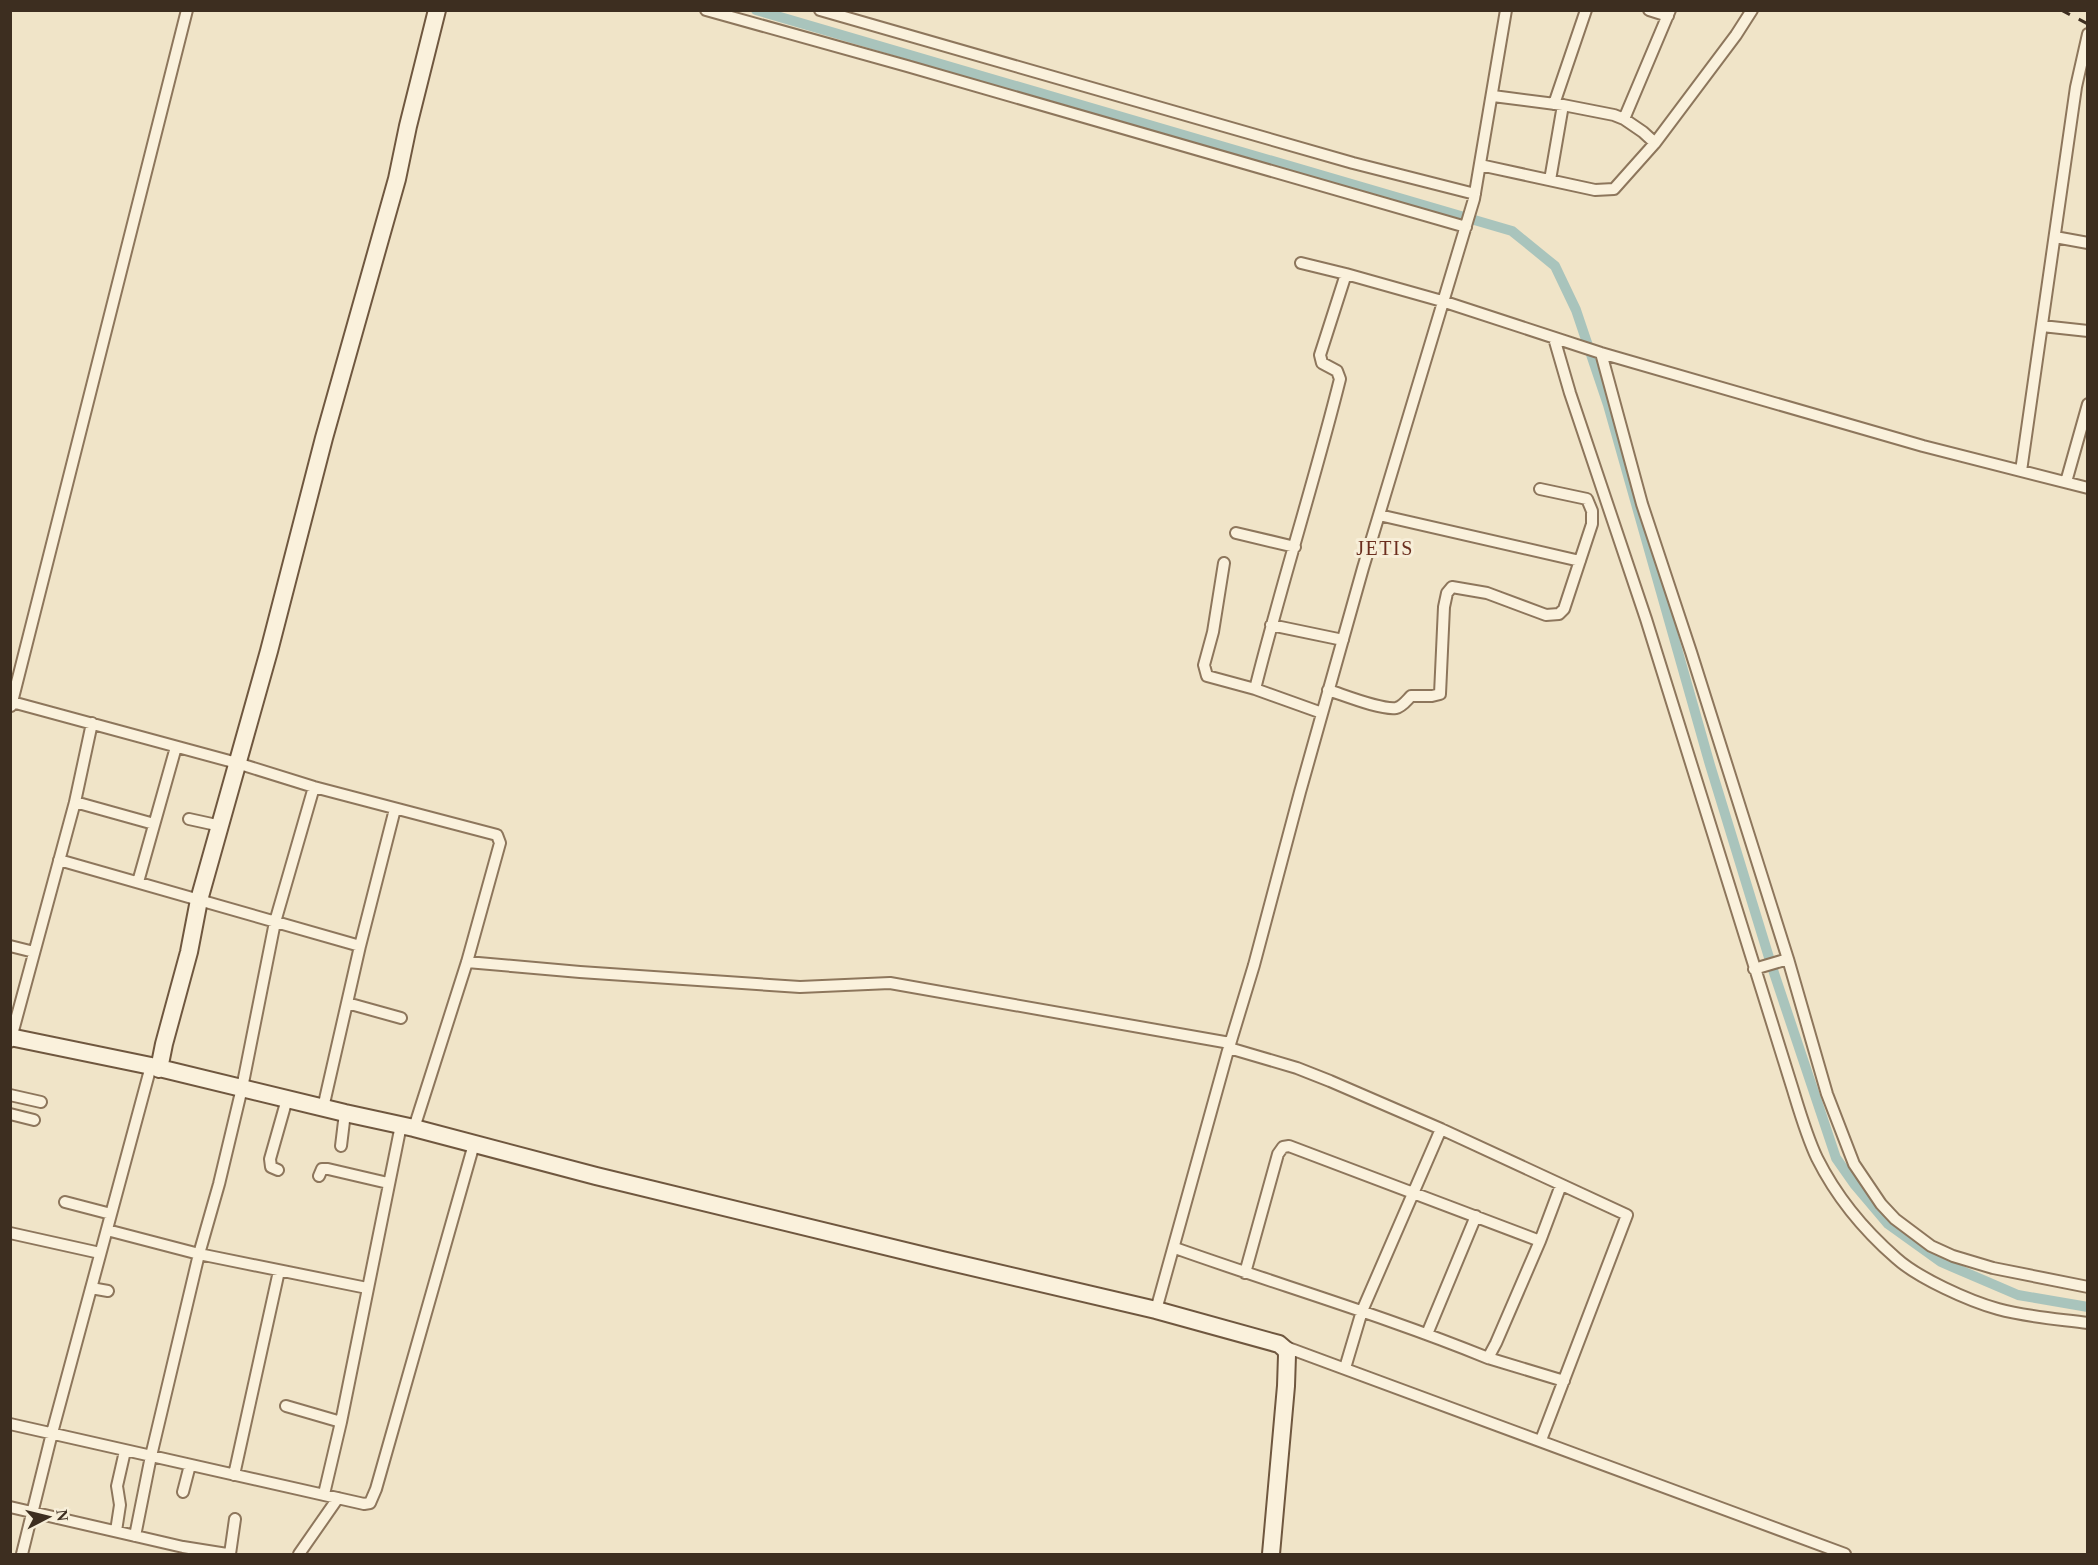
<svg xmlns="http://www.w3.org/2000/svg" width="2098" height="1565" font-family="Georgia,serif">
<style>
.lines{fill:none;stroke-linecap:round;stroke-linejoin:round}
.canal{stroke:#a9c4bc;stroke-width:10}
.minor-casing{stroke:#8d765c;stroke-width:14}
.secondary-casing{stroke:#6f573f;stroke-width:20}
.minor{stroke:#faf1dc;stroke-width:10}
.secondary{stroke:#faf1dc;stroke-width:16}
.rail{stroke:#3d2e20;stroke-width:3;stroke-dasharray:10 10;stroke-linecap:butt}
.labels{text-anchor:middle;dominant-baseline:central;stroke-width:6;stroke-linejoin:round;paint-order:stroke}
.quarter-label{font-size:20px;letter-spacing:1.5px;fill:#6b2e1e;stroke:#f7eed8}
</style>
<rect width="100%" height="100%" fill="#f0e4c8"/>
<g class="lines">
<path class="canal" d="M756 10 1512 231 1555 266 1576 310 1608 405 1710 765 1771 964 1836 1158 1855 1185 1888 1224 1941 1262 2018 1295 2088 1307"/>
<g class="minor-casing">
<path id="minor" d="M706 10 907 66 1466 227
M820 10 1353 163 1475 194
M1649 10 1668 16
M1493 96 1563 105 1614 115 1624 119 1643 132 1655 143
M1554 104 1586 10
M1624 119 1670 10
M1480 165 1595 190 1614 189 1655 143 1736 35 1752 10
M1550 180 1563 105
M2055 237 2088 243
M1301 263 1346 274 1442 301 1601 353 1923 446 2088 488
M2042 326 2088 331
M1554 338 1570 393 1646 619 1793 1090C1800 1113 1807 1137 1817 1158 1836 1196 1865 1231 1896 1258 1918 1278 1969 1301 1998 1309 2027 1317 2058 1319 2088 1323
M1601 353 1642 504 1691 652 1788 959 1827 1094 1854 1164 1881 1204 1895 1219 1931 1246 1953 1256 1993 1268 2088 1287
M2021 471 2076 87 2088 34
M2066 482 2088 404
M1379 515 1580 561
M1236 533 1295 547
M1224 563 1213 632 1204 665 1207 676 1255 689 1322 713
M1271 625 1343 640
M1255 689C1281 585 1314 483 1340 379L1337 371 1322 363 1320 355 1346 274
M1328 690C1344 695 1380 710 1396 708 1402 707 1407 700 1411 696H1432L1440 694 1444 607 1447 593 1452 587 1487 593 1546 615 1559 614 1564 609 1592 524V511L1587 499 1540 489
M12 702 237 763 314 787 497 835 500 843 467 962 414 1128
M11 706 187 10
M75 802 154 824
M189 819 221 826
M59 860 360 946
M138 882 176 747
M10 946 34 952
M467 962 580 972 800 987 890 983 1230 1043
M1754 969 1788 959
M347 1003 401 1018
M10 1042 75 802 92 723
M1229 1048 1297 1068 1330 1081 1441 1129 1627 1215 1541 1440
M10 1095 41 1102
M323 1108 360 946 395 809
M10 1114 34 1120
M341 1146 345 1113
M278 1170 271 1167 270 1159 287 1099
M319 1176 322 1169H328L388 1183
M65 1202 111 1214
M107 1230 199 1254 367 1288
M10 1233 100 1253
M1540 1241 1561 1185
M1175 1248C1279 1285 1385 1316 1488 1358L1496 1343 1540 1241 1289 1146 1283 1147 1278 1154 1245 1273
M91 1288 108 1291
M1156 1310 1227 1054 1254 965 1300 792 1363 568 1474 199 1506 10
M1427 1334 1476 1216
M1283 1346 1845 1554
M1488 1358 1564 1381
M1345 1368 1362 1311 1441 1129
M286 1406 341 1422
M10 1424 364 1504 370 1503 376 1489 474 1144
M234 1475 279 1271
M183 1492 190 1465
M324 1494 341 1422 401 1125
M10 1507 183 1547 227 1554
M116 1531 120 1505 117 1486 125 1451
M135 1536 151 1456 199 1254 219 1184 242 1088 275 922 314 787
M22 1554 52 1433 151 1066
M230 1554 235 1519
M299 1554 338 1498"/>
</g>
<g class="secondary-casing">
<path id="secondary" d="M10 1037 151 1066 345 1113 414 1128 596 1176 942 1260 1156 1310 1279 1344 1286 1350 1287 1355 1286 1386 1271 1554
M159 1069 164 1044 189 952 199 900 269 651 324 438 397 179 408 126 437 10"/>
</g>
<use href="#minor" class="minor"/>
<use href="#secondary" class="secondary"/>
<path class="rail" d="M2061 10 2088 24"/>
</g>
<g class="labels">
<g class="quarter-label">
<text x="1385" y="548">JETIS</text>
</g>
</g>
<rect width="2098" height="1565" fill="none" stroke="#3d2e20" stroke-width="24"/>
<g transform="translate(48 1517) rotate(83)" stroke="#f7eed8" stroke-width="4.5" paint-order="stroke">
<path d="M0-4.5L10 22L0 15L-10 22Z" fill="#3d2e20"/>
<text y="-9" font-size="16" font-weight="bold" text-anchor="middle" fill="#3d2e20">N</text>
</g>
</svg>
